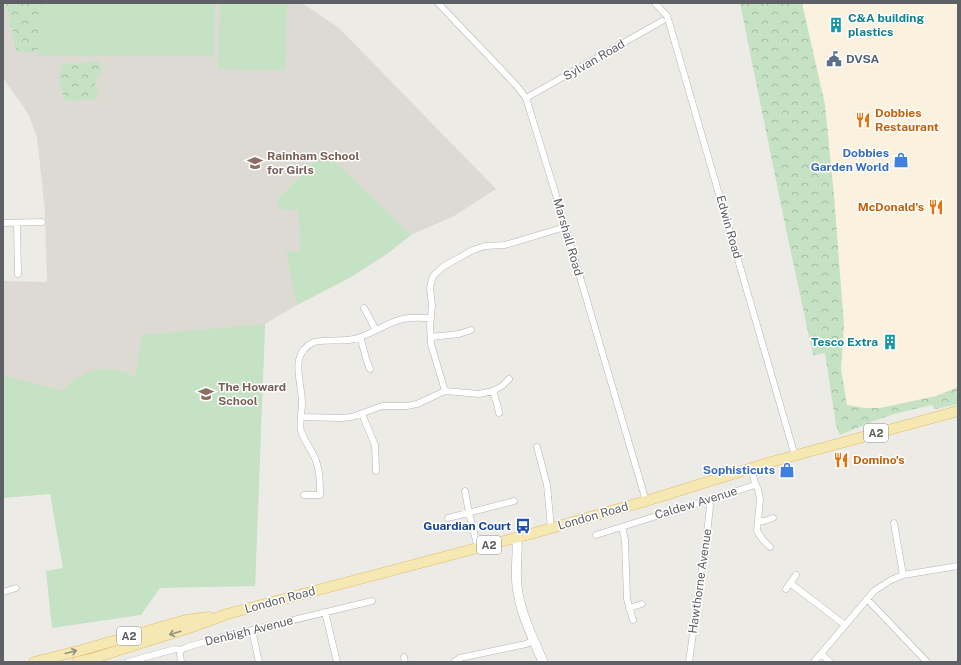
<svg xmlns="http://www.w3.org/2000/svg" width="961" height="665" font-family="'Public Sans',sans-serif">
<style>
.commercial{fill:#faf2de}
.education{fill:#dddad3}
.green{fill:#c6e2c5}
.forest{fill:url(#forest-crowns)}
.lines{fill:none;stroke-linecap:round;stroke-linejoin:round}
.street-casing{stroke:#b2b5b8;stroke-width:7}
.secondary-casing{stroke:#b1b4b8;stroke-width:10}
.primary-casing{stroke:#e0bb6b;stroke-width:11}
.street{stroke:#fff;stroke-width:6}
.secondary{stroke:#fff;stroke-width:9}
.primary{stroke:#f5e8b2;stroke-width:10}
.oneway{stroke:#92907f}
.labels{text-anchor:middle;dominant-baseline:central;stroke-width:3;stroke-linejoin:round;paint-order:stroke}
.shield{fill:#fff;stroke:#8e9092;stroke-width:1}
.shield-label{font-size:11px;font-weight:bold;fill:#5d6064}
.culture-label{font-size:12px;font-weight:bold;fill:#0d838f;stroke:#fff;text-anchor:start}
.service-label{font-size:12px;font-weight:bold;fill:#4e5e75;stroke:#fff;text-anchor:start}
.street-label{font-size:12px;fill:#5d6064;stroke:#fff}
.food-label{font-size:12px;font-weight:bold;fill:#c56008;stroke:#fff;text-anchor:start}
.shop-label{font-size:12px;font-weight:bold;fill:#366cbe;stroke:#fff;text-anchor:end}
.education-label{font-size:12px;font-weight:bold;fill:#785e54;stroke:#fff;text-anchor:start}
.transit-label{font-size:12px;font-weight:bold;fill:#164399;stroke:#fff;text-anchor:end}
</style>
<defs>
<pattern id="forest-crowns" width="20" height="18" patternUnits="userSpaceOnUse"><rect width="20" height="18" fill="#c6e2c5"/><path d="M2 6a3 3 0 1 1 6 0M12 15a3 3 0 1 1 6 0" fill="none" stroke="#a4bba4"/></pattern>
</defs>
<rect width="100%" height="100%" fill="#edebe5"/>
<path class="commercial" d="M802 3H958V387L936 396 881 408H865L855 407 847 405 841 369 843 322 834 196 825 105Z"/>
<path class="education" d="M3 3H302L339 28 496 189 454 216 411 235 387 254 349 278 297 305 265 324 255 586 158 417 3 498V281L47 282 45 211 37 137 29 116 23 106 3 78Z"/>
<path class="green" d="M37 3H215L214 56H39Z
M220 3H287L285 70 218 69Z
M324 151 411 235 387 254 349 278 297 305 286 252 300 251 299 210 279 209 278 199Z
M265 324 255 586 160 588 141 615 52 628 46 571 63 568 50 494 3 498V375L63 391C78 373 100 364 123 372 127 373 131 375 135 377L142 335Z"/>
<path class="forest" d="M7 3H43L40 13 39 20 44 31 40 48 34 52H21L16 50 14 45 15 41 12 37 13 29 9 26V16L5 6Z
M740 3H802L825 105 834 196 844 326 841 369 847 405 865 408H880L936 396 958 387V404L936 409 931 405 894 414 874 421 840 435 836 425 825 353 813 355 782 210Z
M97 61 102 64 101 73 97 79 95 85 98 90 97 98 90 101 84 100 73 101 65 100C60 88 57 78 62 65L67 63 76 64Z"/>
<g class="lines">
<g class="street-casing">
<path id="street" d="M438 3 516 85 526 98 555 192 646 501
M655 3 667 16 671 29 795 456
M526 98 662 21
M3 223 42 222
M17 223 18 274
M364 308 376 330
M360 337C364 348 365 359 370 369
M431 337 459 334 471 330
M445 391 431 344 430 326 432 305 430 288 432 279 434 275 444 266 473 250 485 246 505 245 565 227
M493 391 502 386 509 379
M362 414 375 445 376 471
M302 417 340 418 352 417 382 406H407L417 404 445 391 479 394 493 391 497 404 499 413
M537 447 547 485 551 528
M755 483 758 489 760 499 757 531 763 540 770 547
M465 491 469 513 478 548
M304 495H320C320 482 320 468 314 456 310 448 304 440 301 431 299 424 302 411 302 403 302 381 288 354 314 342 327 339 341 342 354 339 371 335 385 323 403 319 412 317 422 318 431 318
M448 518 514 501
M758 520 764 521 773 518
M894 523 903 575
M622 527 625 540 627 599 633 620
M596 535 752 486 755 484V483L751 468
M790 583 845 625
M786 589 796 575
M3 592 16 588
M867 599 927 662
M629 608 642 604
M325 612 337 662
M252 630 259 662
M181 650 180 654 181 662
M821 654 830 662
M404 657 405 662
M128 662 175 649 181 650 187 647 219 638 372 601
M454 662 460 658 526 644 534 640
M689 662 708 525 710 506 709 499
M814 662 874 591 891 580 903 575 958 566"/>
</g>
<g class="secondary-casing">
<path id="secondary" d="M517 537C518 554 515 570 517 586 520 613 533 638 543 662"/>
</g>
<g class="primary-casing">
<path id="primary" d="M34 662 82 650 186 620 209 617
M77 662 91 659 189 628 227 614 534 533 646 501 771 462 958 411"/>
</g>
<use href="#street" class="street"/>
<use href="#secondary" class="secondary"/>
<use href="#primary" class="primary"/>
</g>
<defs><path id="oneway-shaft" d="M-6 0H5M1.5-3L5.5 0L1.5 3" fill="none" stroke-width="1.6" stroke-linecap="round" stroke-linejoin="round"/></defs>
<g class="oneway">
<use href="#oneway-shaft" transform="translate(175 633) rotate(163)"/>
<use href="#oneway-shaft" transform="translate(71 652) rotate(-15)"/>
</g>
<defs>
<g id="building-bare" transform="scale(1.2)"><path d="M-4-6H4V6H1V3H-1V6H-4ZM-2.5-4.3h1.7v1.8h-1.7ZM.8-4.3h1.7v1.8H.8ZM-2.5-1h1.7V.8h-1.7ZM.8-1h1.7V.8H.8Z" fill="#0f9aa8" stroke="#fff" stroke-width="2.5" paint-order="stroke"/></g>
<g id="civic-bare" transform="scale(1.2)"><path d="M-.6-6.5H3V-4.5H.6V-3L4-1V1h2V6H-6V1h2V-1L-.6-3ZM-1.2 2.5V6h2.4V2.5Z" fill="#5c6f8a" stroke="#fff" stroke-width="2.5" paint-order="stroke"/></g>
<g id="restaurant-bare" transform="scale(1.2)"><path d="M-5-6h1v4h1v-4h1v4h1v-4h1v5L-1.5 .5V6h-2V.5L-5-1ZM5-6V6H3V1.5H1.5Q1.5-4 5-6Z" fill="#e8710a" stroke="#fff" stroke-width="2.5" paint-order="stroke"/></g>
<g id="shop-bare" transform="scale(1.2)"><path d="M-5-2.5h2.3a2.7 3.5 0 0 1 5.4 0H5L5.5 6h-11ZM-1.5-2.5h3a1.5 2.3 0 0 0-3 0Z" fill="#3f7fe0" stroke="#fff" stroke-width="2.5" paint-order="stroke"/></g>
<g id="school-bare" transform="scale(1.2)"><path d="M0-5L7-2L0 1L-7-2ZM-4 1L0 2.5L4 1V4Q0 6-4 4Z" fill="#8d6e63" stroke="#fff" stroke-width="2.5" paint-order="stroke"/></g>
<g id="bus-bare" transform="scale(1.2)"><path d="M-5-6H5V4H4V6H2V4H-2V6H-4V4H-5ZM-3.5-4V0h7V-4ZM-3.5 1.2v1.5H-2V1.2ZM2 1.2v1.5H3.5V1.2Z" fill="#1a4fb4" stroke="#fff" stroke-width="2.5" paint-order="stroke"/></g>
</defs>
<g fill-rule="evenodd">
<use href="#building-bare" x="836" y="25"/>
<use href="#civic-bare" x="834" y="59"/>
<use href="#restaurant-bare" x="863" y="120"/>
<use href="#shop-bare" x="901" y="160"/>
<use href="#school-bare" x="255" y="163"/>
<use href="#restaurant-bare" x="936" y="207"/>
<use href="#building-bare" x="890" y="342"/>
<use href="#school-bare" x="206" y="394"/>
<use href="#restaurant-bare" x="841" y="460"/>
<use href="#shop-bare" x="787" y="470"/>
<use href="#bus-bare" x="523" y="526"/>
</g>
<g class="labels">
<g class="shield">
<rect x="864" y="424" width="24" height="18" rx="3"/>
<rect x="477" y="536" width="24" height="18" rx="3"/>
<rect x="117" y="627" width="24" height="18" rx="3"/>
</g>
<g class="shield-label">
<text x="876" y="433">A2</text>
<text x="489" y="545">A2</text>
<text x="129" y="636">A2</text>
</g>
<g class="culture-label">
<text x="848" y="18">C&amp;A building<tspan x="848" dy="14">plastics</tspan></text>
<text x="878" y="342" text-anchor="end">Tesco Extra</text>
</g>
<g class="service-label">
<text x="846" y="59">DVSA</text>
</g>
<g class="street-label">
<text transform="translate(594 60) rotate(-30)">Sylvan Road</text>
<text transform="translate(729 227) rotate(74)">Edwin Road</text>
<text transform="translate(568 237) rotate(74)">Marshall Road</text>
<text transform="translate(696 503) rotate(-17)">Caldew Avenue</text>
<text transform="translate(593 516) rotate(-16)">London Road</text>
<text transform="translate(700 581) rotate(-82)">Hawthorne Avenue</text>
<text transform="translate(280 600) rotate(-15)">London Road</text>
<text transform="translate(249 631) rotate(-14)">Denbigh Avenue</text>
</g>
<g class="food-label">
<text x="875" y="113">Dobbies<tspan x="875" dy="14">Restaurant</tspan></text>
<text x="924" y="207" text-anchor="end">McDonald's</text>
<text x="853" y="460">Domino's</text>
</g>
<g class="shop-label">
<text x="889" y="153">Dobbies<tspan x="889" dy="14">Garden World</tspan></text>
<text x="775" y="470">Sophisticuts</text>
</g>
<g class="education-label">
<text x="267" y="156">Rainham School<tspan x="267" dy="14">for Girls</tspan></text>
<text x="218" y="387">The Howard<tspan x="218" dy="14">School</tspan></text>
</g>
<g class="transit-label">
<text x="511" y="526">Guardian Court</text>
</g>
</g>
<rect width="961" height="665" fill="none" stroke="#5d6064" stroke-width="8"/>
</svg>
